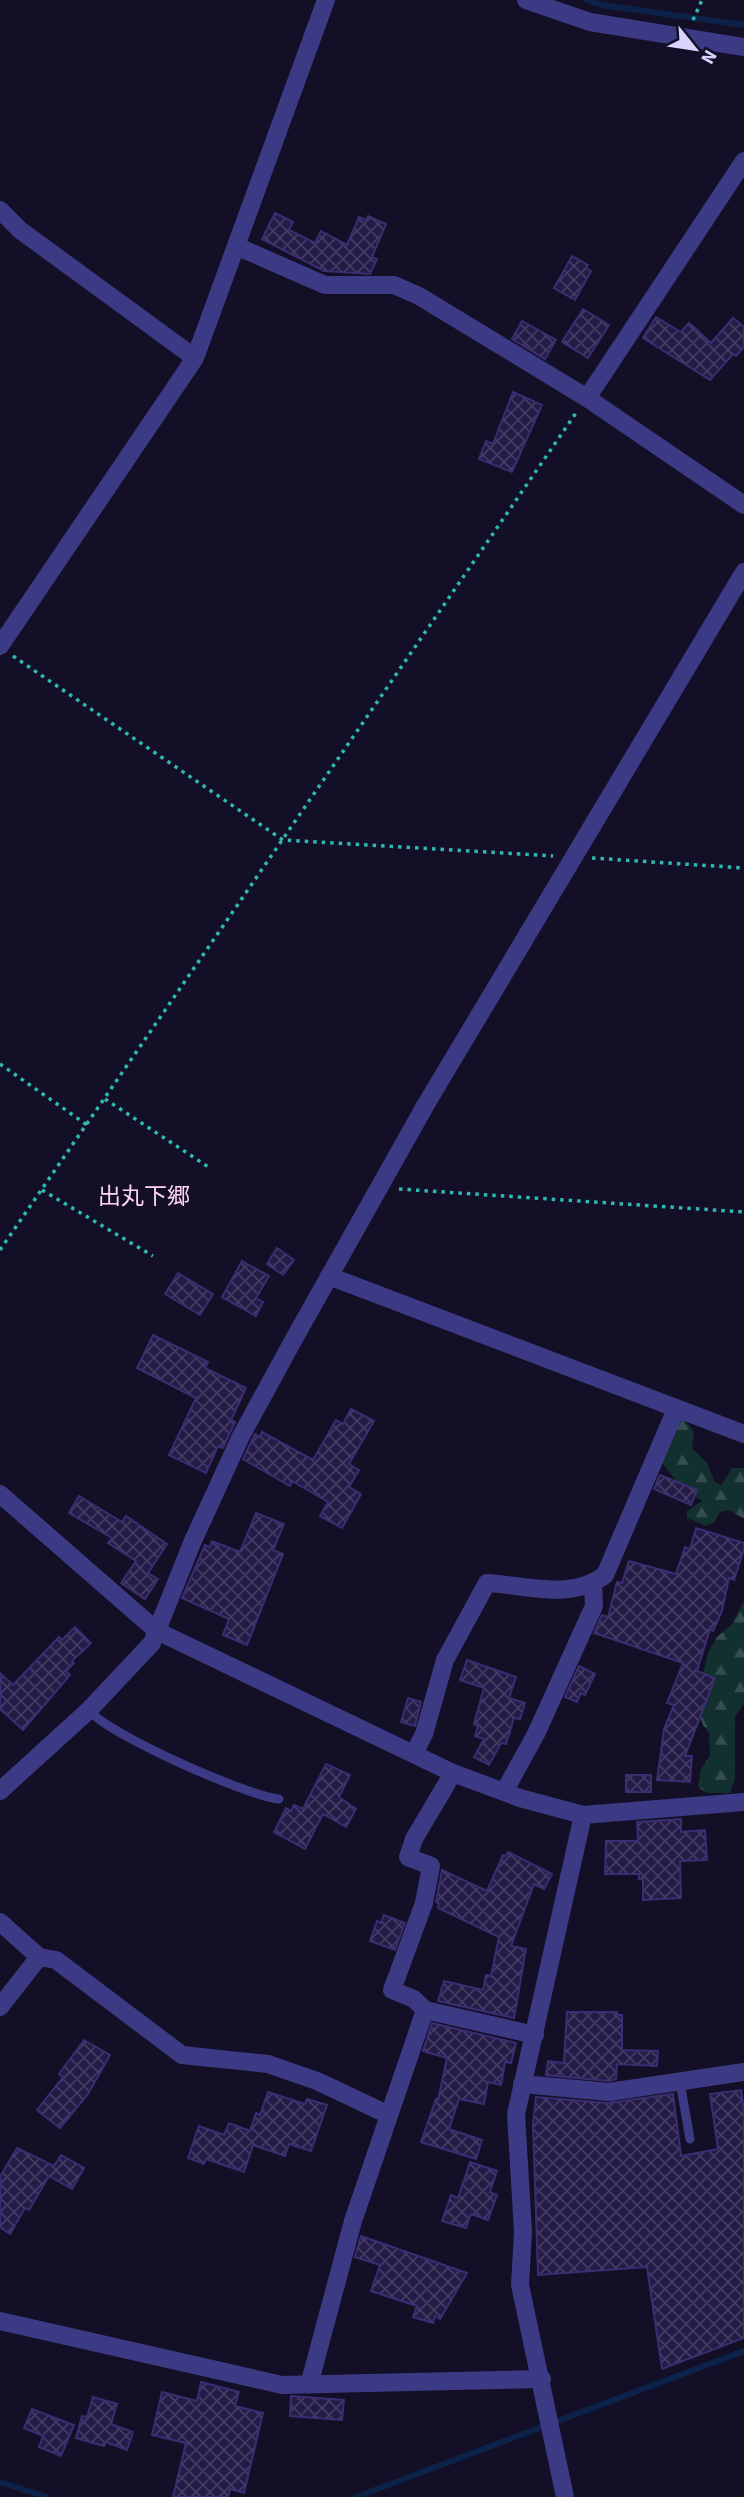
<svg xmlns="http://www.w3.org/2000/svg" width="744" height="2497" font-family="'Source Sans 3','Noto Sans JP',sans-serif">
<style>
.forest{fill:url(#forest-firs)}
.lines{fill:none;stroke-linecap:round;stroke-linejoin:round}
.stream{stroke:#0c2248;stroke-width:6}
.building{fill:url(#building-cross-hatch);stroke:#3b2d73;stroke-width:2}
.path{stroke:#2fb8b0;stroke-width:3.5;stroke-dasharray:3.5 5;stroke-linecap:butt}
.lane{stroke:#3d3a85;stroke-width:9}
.street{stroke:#3d3a85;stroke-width:18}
.labels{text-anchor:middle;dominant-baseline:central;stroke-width:5;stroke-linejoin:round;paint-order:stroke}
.quarter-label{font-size:23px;fill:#ffd6f0;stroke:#130f26}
</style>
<defs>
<pattern id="forest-firs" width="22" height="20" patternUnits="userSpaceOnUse" patternTransform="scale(1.75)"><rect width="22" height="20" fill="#12302f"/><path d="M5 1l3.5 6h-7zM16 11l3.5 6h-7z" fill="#344d4e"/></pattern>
<pattern id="building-cross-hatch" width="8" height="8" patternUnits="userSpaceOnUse" patternTransform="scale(1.75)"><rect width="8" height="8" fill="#241b47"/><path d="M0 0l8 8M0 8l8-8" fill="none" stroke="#433b63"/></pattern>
</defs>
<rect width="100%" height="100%" fill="#130f26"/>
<path class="forest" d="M679 1413 694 1432 692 1448 707 1463 715 1482 721 1485 732 1468H744V1519L729 1510 720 1512 714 1523 705 1526 687 1518V1511L702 1501 680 1486 660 1460Z
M744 1601V1704L735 1716V1778L730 1793H708L698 1788 701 1769 710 1756 709 1733 703 1725 695 1703 701 1682 708 1653 717 1637 732 1624Z"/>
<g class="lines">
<path class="stream" d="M587 0 602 5 744 25
M0 2482 47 2497
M356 2497 744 2351"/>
</g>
<path class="building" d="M275 213 293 222 289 230 315 243 321 231 347 245 359 217 366 220 368 216 386 224 372 257 377 259 370 274 324 271 262 239Z
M572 256 588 265 586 268 591 271 575 300 554 288Z
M583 309 609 325 588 358 562 342Z
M656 317 681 332 689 323 711 343 733 318 744 327V347L736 356 733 354 710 380 643 338Z
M522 321 556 340 545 359 512 339Z
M513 392 542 405 512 472 479 459 486 441 493 444Z
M277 1248 294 1260 283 1275 267 1264Z
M242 1261 269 1276 256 1298 263 1302 256 1316 222 1297Z
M178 1273 213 1294 200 1315 165 1294Z
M153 1335 208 1362 205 1368 246 1388 231 1420 235 1422 223 1448 218 1446 206 1473 169 1455 196 1398 137 1368Z
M351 1409 374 1421 349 1464 359 1470 349 1487 361 1494 342 1528 320 1516 328 1502 292 1481 290 1486 243 1459 255 1434 260 1437 262 1432 313 1460 336 1420 343 1424Z
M660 1475 697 1490 691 1505 654 1489Z
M79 1496 122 1522 126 1516 167 1544 148 1573 158 1579 145 1599 121 1583 136 1561 108 1543 112 1538 69 1513Z
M256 1513 284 1524 273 1550 283 1554 247 1645 223 1635 229 1619 182 1598 205 1545 210 1547 212 1541 240 1552Z
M696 1528 744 1543V1549L734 1580 729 1578 722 1611 713 1631 710 1629 697 1671 715 1678 685 1756H692L690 1782 657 1780 664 1729 674 1705 667 1703 683 1663 594 1633 602 1615 608 1617 617 1582 622 1583 629 1561 676 1574 685 1547 690 1549Z
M75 1627 91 1643 72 1661 74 1663 66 1671 70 1675 23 1730 0 1709V1673L13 1685 59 1637 62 1640Z
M467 1660 516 1677 509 1698 525 1703 520 1719 514 1718 506 1744 501 1743 489 1765 474 1757 484 1739 475 1736 478 1726 474 1724 484 1688 460 1680Z
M579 1666 595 1674 585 1695 581 1693 577 1702 565 1697Z
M408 1698 421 1702 415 1726 401 1722Z
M326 1764 350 1775 339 1797 356 1809 346 1827 323 1814 305 1849 274 1832 286 1808 291 1811 294 1805 303 1809Z
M626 1775H651V1792H626Z
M681 1819V1832L705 1830 707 1860 680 1861 681 1898 643 1900V1879H639V1874H605L606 1841H638L637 1822Z
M508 1852 552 1874 544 1889 534 1884 511 1946 526 1949 514 2018 438 2001 444 1981 483 1990 486 1975 491 1976 499 1937 438 1908 439 1904 436 1902 442 1870 487 1891 503 1855 506 1856Z
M384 1915 405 1923 395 1950 370 1941 377 1921 381 1923Z
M567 2012H617V2015H622V2050L658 2051 657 2066 617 2064 616 2079 609 2081 546 2075 548 2061 564 2063Z
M432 2023 516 2043 511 2063 505 2062 501 2085 488 2082 484 2104 459 2099 449 2129 482 2140 476 2159 421 2142 436 2099 438 2100 447 2058 423 2051Z
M84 2040 110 2055 88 2094 60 2128 37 2110 63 2077 59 2074Z
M741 2090 744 2111V2338L662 2369 647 2267 538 2275 533 2124 536 2097 608 2103 673 2094 681 2156 718 2149 710 2094Z
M268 2092 305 2104 307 2099 327 2105 311 2151 289 2144 285 2156 253 2145 244 2172 206 2159 204 2164 188 2158 199 2126 224 2135 229 2123 250 2131 256 2113 260 2115Z
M17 2148 54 2166 61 2155 84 2168 72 2189 49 2176 29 2210 25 2208 10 2234 0 2227V2177Z
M470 2162 497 2171 490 2192 497 2195 488 2220 471 2214 466 2228 442 2221 451 2195 458 2198Z
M361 2236 467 2273 440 2319 435 2316 433 2323 413 2317 417 2306 371 2291 380 2265 355 2257Z
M201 2382 239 2392 235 2406 263 2413 244 2493 230 2489 228 2497H173L186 2443 152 2435 162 2392 197 2401Z
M291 2396 344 2400 342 2420 290 2416Z
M93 2397 117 2404 111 2424 133 2432 127 2450 106 2442 104 2446 76 2438 82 2416 87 2417Z
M32 2409 74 2425 61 2456 39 2447 43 2436 24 2428Z"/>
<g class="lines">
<path class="path" d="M693 20 702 0
M13 656 283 840 553 856
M592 858 744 868
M0 1064 87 1125
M105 1099 210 1168
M399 1189 744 1212
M42 1190 153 1256
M0 1250 576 413"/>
<path class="lane" d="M89 1710C107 1734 247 1796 279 1799
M680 2082 690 2139"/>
<path class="street" d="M526 0 590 22 744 47
M0 210 20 230 195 358
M236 246 325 285H394L419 296 587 398 744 505
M587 398 744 161
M0 646 195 358 326 0
M329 1276 744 1434
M0 1494 157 1631 453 1773 520 1798 583 1815 744 1802
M414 1754 424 1734 445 1660 487 1583C527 1585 570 1601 605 1575L676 1409
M0 1791 89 1710 152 1643 192 1543 241 1436 294 1339 425 1106 744 572
M504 1792 536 1734 594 1606 593 1584
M0 1922 39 1957
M0 2007 39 1957 56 1960 182 2055 268 2064 317 2081 389 2115
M425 2010 414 1999 392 1990 424 1903 431 1866 408 1857 414 1839 453 1773
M522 2084 609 2092 744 2072
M0 2321 282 2385 542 2379
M309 2385 353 2221 425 2010 535 2035
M565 2497 520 2285 523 2232 516 2114 583 1815"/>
</g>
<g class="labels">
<g class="quarter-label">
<text x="144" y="1196">出丸下郷</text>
</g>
</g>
<g transform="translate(695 49) rotate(120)" stroke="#130f26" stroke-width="5" paint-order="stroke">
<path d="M0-5L12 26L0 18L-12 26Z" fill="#d9d4ff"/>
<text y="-10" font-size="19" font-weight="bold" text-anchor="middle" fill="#d9d4ff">N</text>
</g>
</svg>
